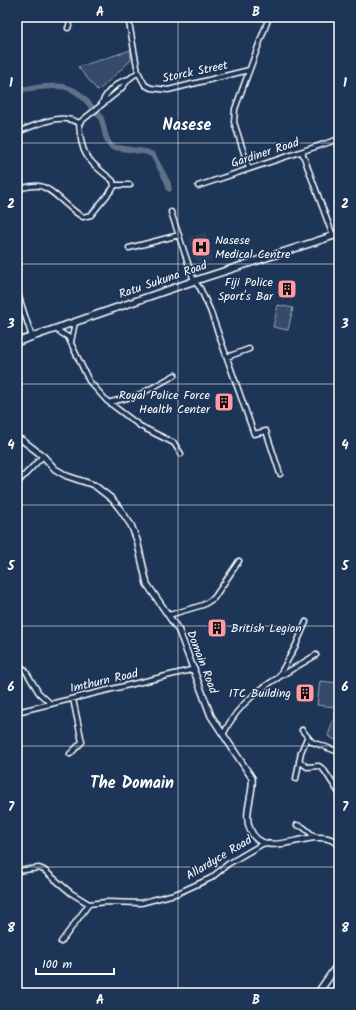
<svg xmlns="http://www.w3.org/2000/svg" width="356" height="1010" font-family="Kalam,sans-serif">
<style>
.built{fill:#2a4161}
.green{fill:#364b69;stroke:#9aa5b4}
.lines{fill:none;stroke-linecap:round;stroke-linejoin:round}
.canal{stroke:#617289;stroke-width:5.5}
.minor-casing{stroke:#fff;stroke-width:7}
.tertiary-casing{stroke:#fff;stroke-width:8}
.secondary-casing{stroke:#fff;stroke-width:9}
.minor{stroke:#1d3557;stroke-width:4}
.tertiary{stroke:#1d3557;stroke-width:5}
.secondary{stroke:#1d3557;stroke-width:6}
.grid{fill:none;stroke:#fff;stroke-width:1;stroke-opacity:0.55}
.labels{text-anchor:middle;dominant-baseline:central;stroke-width:3;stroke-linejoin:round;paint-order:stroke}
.street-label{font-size:12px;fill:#fff;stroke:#1d3557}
.poi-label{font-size:12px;fill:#fff;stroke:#1d3557;text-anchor:end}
.district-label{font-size:16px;font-weight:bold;fill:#fff;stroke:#1d3557}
.neatline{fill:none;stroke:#fff;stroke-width:1.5}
.grid-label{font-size:13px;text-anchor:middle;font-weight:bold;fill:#fff}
</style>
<rect width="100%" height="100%" fill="#1d3557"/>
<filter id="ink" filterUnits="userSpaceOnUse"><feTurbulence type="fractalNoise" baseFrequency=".025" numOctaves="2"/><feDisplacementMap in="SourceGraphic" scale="8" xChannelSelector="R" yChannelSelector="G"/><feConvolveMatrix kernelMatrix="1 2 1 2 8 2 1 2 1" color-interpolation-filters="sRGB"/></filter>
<g filter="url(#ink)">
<path class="built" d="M205 232 213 256 211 257 212 261 205 263 206 267 200 269 197 261 195 262 189 238Z"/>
<path class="green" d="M131 50V60L98 91 78 67Z
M278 305 293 308 288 330 273 327Z
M320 681 339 683V742L328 736 334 717 335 707 317 705Z"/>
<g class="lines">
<path class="canal" d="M17 87 23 89C53 87 69 78 90 105 93 109 98 112 100 116 106 128 102 135 112 147L147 152 153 155 168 183 169 189"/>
<g class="minor-casing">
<path id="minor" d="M128 17 138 72 145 85 151 88 168 90 249 70
M68 28 72 17
M102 103C106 92 118 81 129 79
M17 132C38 125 59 112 79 123
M302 152 333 236
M249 169 234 122 235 109 269 17
M114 185H130
M198 186 339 139
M17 189C23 188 33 185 39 186 52 187 70 211 83 217L91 215 114 187 113 181C88 160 81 157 79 123L120 90 129 79 138 72
M171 212 194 281 200 288 210 310 254 434 266 431 280 474
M129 248 179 235
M17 291 32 337
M55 329 68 337 89 381 107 401 140 426 174 443 181 454
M71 342 75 322
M227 357 249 349
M111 402 139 395 175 375
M17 483 43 456
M169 615 203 605 214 598 239 561
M17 663 25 670 39 693 51 704
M278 678 296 645 306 622
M17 712 195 669
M302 730 312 742 339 752
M223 735C242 693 279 678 316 655
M70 754 82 742 73 699
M299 761 307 767 319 766 324 770 339 793
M17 768 18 770
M296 779 301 752 307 738
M297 825 303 827 315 837
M17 871 39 868 44 870 71 893 89 904
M61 942 89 904 106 902 141 903 178 893 211 878 228 864 264 843"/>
</g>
<g class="tertiary-casing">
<path id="tertiary" d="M17 440H22L43 456 55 469 67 476 94 485 112 499 120 509 131 525 137 540 147 584 179 631 211 716 252 778C254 794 243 813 250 829 263 863 310 828 332 840 334 841 337 844 339 845"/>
</g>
<g class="secondary-casing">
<path id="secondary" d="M17 342 194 281 339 234
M318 993 339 963"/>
</g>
<use href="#minor" class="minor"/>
<use href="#tertiary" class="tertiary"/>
<use href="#secondary" class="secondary"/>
</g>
</g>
<path class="grid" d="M178 17V993M17 143H339M17 264H339M17 384H339M17 505H339M17 626H339M17 746H339M17 867H339"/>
<defs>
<g id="hospital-square" transform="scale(1)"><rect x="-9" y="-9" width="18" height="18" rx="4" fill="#ff9aa2" stroke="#1d3557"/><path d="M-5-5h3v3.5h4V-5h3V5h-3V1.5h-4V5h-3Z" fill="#111"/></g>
<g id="building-square" transform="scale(1)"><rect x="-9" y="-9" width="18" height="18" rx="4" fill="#ff9aa2" stroke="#1d3557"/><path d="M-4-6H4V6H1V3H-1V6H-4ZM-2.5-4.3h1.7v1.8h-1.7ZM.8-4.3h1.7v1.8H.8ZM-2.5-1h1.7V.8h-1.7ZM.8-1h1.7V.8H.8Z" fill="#111"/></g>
</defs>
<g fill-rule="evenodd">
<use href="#hospital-square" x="201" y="247"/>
<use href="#building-square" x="287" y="289"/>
<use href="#building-square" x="224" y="402"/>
<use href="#building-square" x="217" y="628"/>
<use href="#building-square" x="305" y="693"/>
</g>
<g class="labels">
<g class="street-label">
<text transform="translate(195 72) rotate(-12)">Storck Street</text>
<text transform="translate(265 153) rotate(-18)">Gardiner Road</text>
<text transform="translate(163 280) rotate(-19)">Ratu Sukuna Road</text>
<text transform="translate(202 662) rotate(69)">Domain Road</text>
<text transform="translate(104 681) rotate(-13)">Imthurn Road</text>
<text transform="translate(219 858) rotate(-31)">Allardyce Road</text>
</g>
<g class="poi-label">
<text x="215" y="240" text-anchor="start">Nasese<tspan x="215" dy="14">Medical Centre</tspan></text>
<text x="273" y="282">Fiji Police<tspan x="273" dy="14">Sport's Bar</tspan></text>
<text x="210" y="395">Royal Police Force<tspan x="210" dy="14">Health Center</tspan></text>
<text x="231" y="628" text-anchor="start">British Legion</text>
<text x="291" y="693">ITC Building</text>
</g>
<g class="district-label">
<text x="187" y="125">Nasese</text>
<text x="132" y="783">The Domain</text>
</g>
</g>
<rect width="356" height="1010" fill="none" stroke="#1d3557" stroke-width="44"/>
<path d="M36 968v6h78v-6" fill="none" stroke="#ffffff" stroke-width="2"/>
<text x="42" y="968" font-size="12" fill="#ffffff" stroke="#1d3557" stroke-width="3" paint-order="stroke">100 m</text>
<rect x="22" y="22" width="312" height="966" class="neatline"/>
<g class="grid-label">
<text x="100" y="16">A</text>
<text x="256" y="16">B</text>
<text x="11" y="87">1</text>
<text x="345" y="87">1</text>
<text x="11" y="208">2</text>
<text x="345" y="208">2</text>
<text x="11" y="328">3</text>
<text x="345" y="328">3</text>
<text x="11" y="449">4</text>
<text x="345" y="449">4</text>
<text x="11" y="570">5</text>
<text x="345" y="570">5</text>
<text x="11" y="691">6</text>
<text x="345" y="691">6</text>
<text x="11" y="811">7</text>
<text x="345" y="811">7</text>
<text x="11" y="932">8</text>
<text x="345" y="932">8</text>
<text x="100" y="1004">A</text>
<text x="256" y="1004">B</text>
</g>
</svg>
